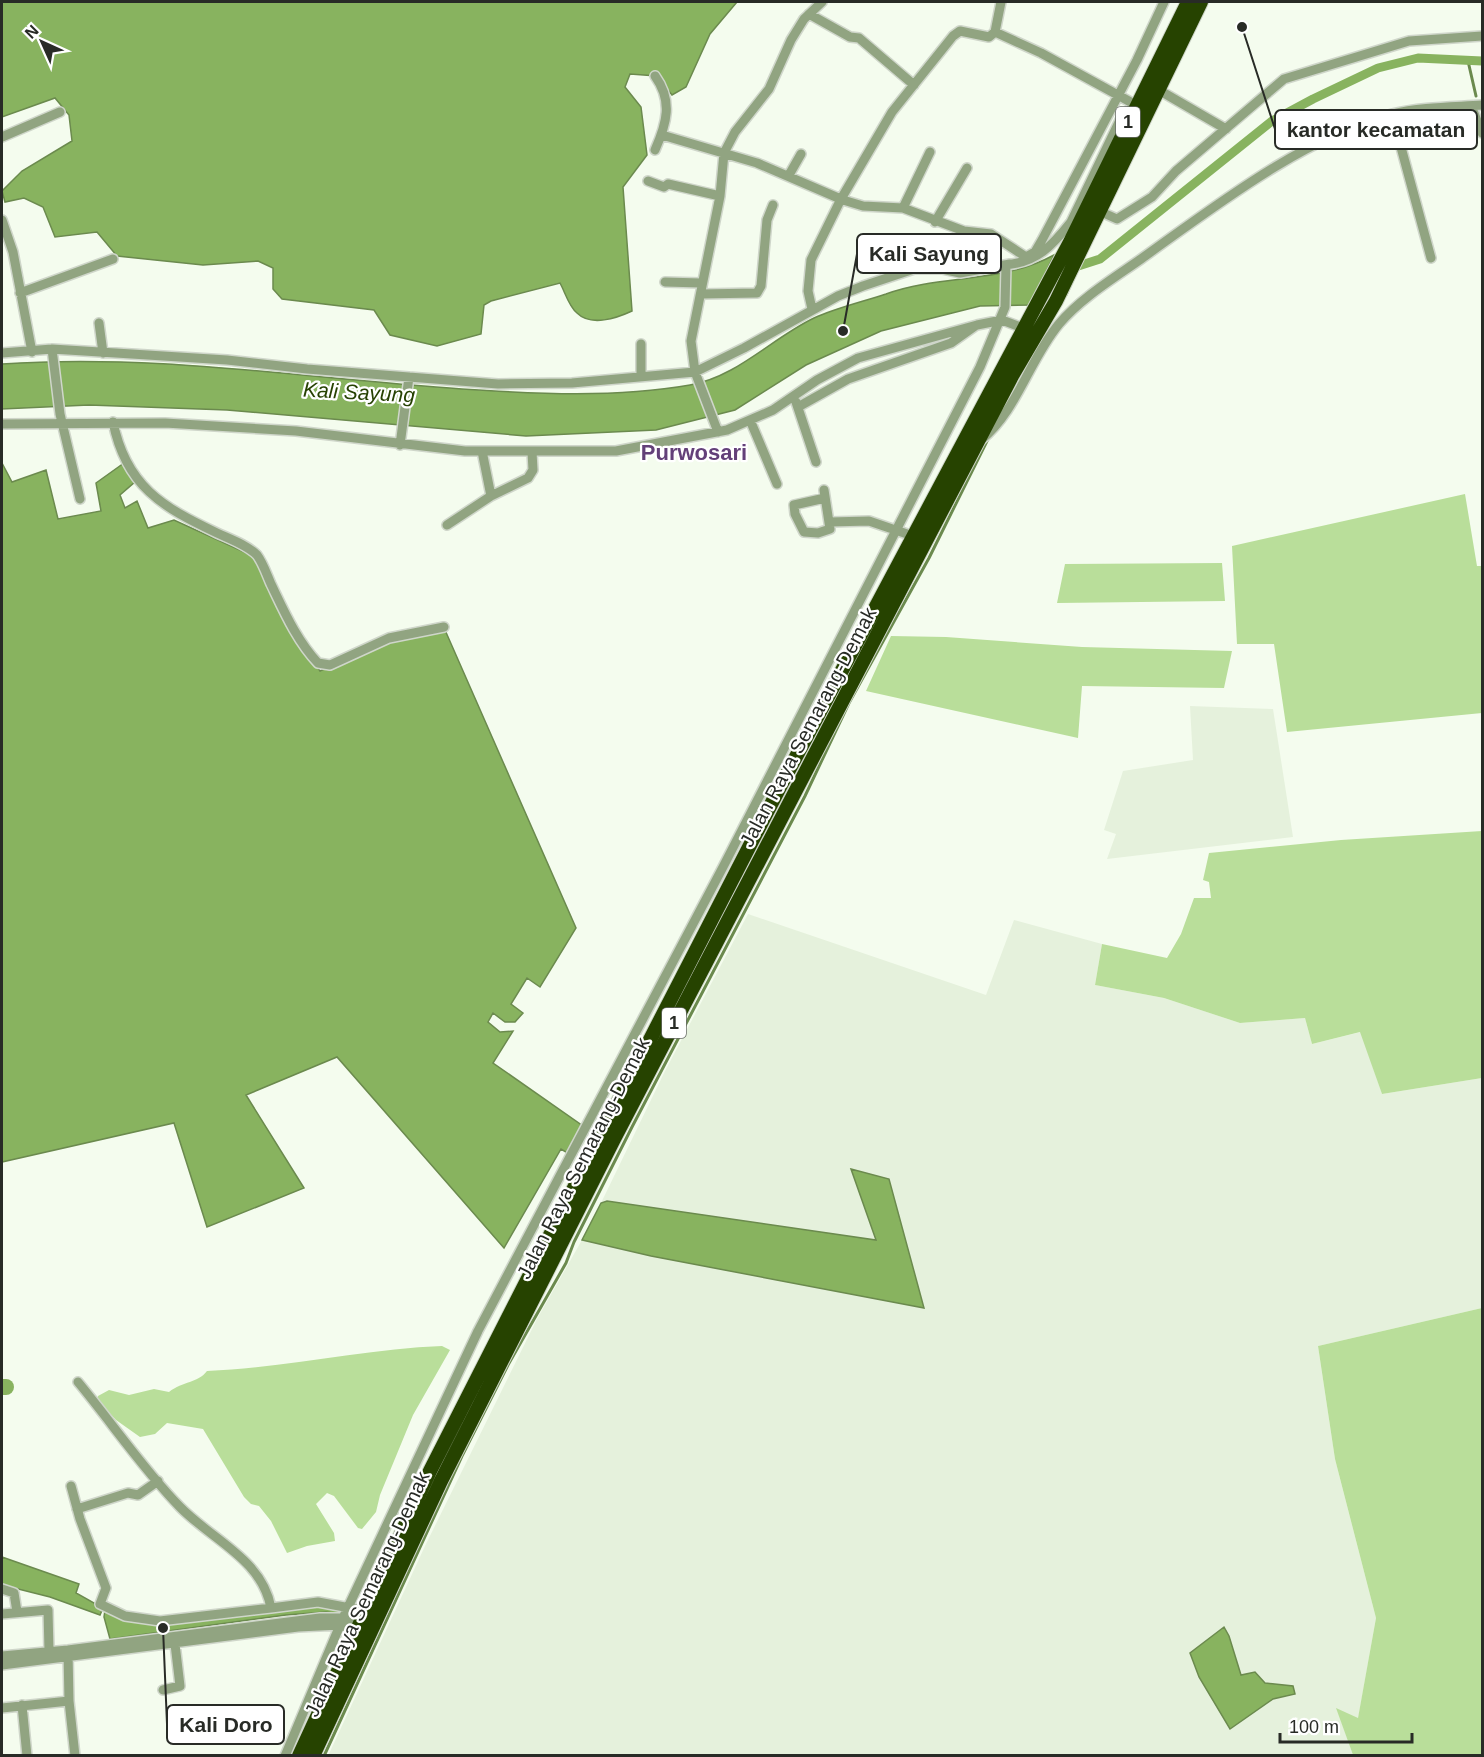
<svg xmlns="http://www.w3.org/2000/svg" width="1484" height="1757" font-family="Arial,sans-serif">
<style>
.built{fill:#e5f1dc;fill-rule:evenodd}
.green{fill:#b9de9a}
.water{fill:#88b35f;stroke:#6b8a4e;stroke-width:1.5}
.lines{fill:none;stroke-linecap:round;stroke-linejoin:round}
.stream{stroke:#6b8a4e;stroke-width:3}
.canal{stroke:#88b35f;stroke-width:9}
.river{stroke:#88b35f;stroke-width:16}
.minor-casing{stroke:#cfd6ca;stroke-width:12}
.highway-casing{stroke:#cfd6ca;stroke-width:16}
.minor{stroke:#91a481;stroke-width:9}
.highway{stroke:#264300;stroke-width:14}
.labels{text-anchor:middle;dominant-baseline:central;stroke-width:4.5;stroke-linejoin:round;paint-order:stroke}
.shield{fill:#fff;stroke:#686b67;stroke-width:1.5}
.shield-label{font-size:18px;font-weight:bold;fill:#282b26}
.street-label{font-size:20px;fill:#282b26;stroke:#fff}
.water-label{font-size:21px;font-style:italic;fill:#274203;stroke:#fff}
.quarter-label{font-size:22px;font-weight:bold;fill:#634079;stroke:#fff}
.leader{fill:none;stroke:#282b26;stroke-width:2}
.callout-dot{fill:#282b26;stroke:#fff;stroke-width:2}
.callout{fill:#fff;stroke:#282b26;stroke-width:2}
.callout-label{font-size:21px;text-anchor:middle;font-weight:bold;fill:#282b26}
</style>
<rect width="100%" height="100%" fill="#f4fcee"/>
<path class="built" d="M1190 706 1273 709 1293 837 1107 859 1116 834 1104 830 1123 771 1193 760Z
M748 914 986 995 1014 920 1102 944 1095 985 1164 998 1240 1023 1305 1018 1312 1044 1361 1032 1382 1094 1482 1078V1308L1318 1346 1335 1459 1376 1618 1358 1719 1337 1709 1353 1755 328 1756 425 1546 537 1319 582 1240 651 1256 924 1307 889 1179 851 1169 876 1240 607 1201 601 1203 665 1071ZM1224 1627 1229 1636 1241 1675 1265 1683 1293 1686 1294 1695 1273 1699 1230 1729 1213 1636Z"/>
<path class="green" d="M1465 494 1477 566H1482V713L1287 732 1274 644H1237L1232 546Z
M1222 563 1225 601 1057 603 1065 564Z
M891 636 946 637 1082 647 1232 651 1224 688 1082 686 1078 738 866 691Z
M1482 831V1078L1382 1094 1360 1032 1312 1044 1305 1018 1240 1023 1164 998 1095 985 1102 944 1167 958 1181 934 1194 898H1211L1209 882 1203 880 1209 853 1341 840Z
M1482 1308V1755H1353L1336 1708 1358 1718 1376 1618 1335 1459 1318 1346Z
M442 1346 450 1350 413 1415 380 1495 376 1512 362 1529 358 1528 334 1496 327 1493 316 1504 334 1533 335 1541 307 1546 287 1553 271 1521 259 1506 251 1504 244 1497 203 1429 167 1423 155 1434 140 1437 116 1420 97 1400 98 1396 109 1390 129 1395 154 1389 169 1392C183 1381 198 1383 207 1371 286 1368 363 1349 442 1346Z"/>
<path class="water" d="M2 2H737L710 34 686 87 672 95 657 76 630 74 625 87 641 107 647 155 623 187 632 311C617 318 591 327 577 313 569 307 565 292 560 283L491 301 484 305 481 334 437 346 390 335 374 310 282 299 273 289V268L258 261 203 265 117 256 97 232 55 237 43 207 24 198 5 202 2 191 22 171 72 141 69 115 55 98 2 117Z
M1054 255 1030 305 980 306 881 331 806 365 735 410 656 430 526 436 227 410 89 405 2 409V364C156 353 309 379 462 389 537 394 616 398 690 385 737 377 772 338 814 318 836 308 862 302 886 294 941 274 1001 284 1054 255Z
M2 463 12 482 46 470 58 519 101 511 96 483 124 463 136 481 120 495 125 508 137 501 148 528 174 520 253 556 290 626 320 671C366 648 394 638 445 630L576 928 540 987 527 978 511 1004 523 1013 515 1022H505L493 1013 488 1022 500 1032 513 1031 493 1063 583 1126 569 1154 561 1149 504 1248 337 1057 246 1095 304 1188 207 1227 174 1123 2 1162Z
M851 1169 889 1179 924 1308 651 1256 582 1240 601 1203 607 1201 876 1240Z
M2 1557 79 1584 76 1593 103 1608 100 1615 50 1597 2 1585Z
M310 1604 342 1609 341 1614 326 1612 286 1615 110 1639 104 1617 105 1610 129 1620Z
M1224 1627 1229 1636 1241 1675 1255 1672 1265 1683 1293 1686 1295 1694 1273 1699 1230 1729 1199 1677 1190 1653Z"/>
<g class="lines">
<path class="stream" d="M1468 61 1476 96
M1066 295 1077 271
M1006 402 1037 347
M324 1756 462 1456 508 1365 566 1263 574 1242 632 1127 805 796 849 703 929 558 990 435"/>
<path class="canal" d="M1069 269 1100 259 1272 121 1313 99 1378 68 1418 58 1482 61"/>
<path class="river" d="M2 1387H6"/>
<g class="minor-casing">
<path id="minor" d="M809 14 850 37 859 38 914 85
M995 32 1001 2
M655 76C673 101 667 123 655 150
M1157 89 1226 129
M1471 106 1482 133
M1392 114 1431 258
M662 135 757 163 843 200 863 206 903 208 964 231 991 234 1026 257
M2 137 60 112
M789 175 801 154
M648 181 664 187 668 184 720 196
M903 208 930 152
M1099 211 1117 219 1152 197 1176 171 1284 79 1409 41 1482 36
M2 220 13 252 32 352
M935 222 967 168
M1028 256 1035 252 1042 240 1137 60 1164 2
M665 282 701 283
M20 293 113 259
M701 294 757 293 761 286 767 220 773 205
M812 309 808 291 811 260 841 199 892 112 953 36 960 31 989 37 995 32 1041 53 1136 105
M99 323 103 353
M641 344V375
M52 349 60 414 80 499
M2 353 52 349 227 360 307 369 498 384 572 383 695 372 744 348 838 296 863 286 914 269H942L960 273 1010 264
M796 402 816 462
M798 407 848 379 951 343 975 326
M750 420 777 484
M113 422C126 486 162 507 217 533 230 539 247 545 257 555 263 563 267 575 271 584 284 611 297 641 318 663L330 665 389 638 444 627
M2 424 165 423 296 431 465 451H616L727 430 773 410 817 380 858 358 977 325 1002 320 1023 328
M718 432 695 372 691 341 720 196 724 153 735 132 769 89 791 40 804 19 822 2
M981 440C1017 411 1029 360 1059 324 1081 298 1114 278 1141 259 1214 207 1304 137 1392 114 1421 107 1453 107 1482 105
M400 445 409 377
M482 451 491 496
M824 490 830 529 818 533 804 532 795 514 794 505 825 498
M830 522 869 521 913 536
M447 525 491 496 528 478 533 470 532 452
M78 1382C112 1423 143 1469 180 1507 212 1540 262 1559 271 1608L318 1602 366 1611
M71 1486 80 1519 106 1588 100 1604 125 1616 160 1621 271 1608
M77 1509 128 1493 138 1495 158 1481
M2 1589 14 1593 17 1612
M2 1614 48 1610 49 1651
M68 1652 69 1701
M2 1656 68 1650 320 1618H343L360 1623
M2 1665 298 1627 340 1625 357 1630
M163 1690 180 1686 175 1644
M22 1705 27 1756
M2 1708 69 1701 75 1756
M285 1756 343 1618 478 1331 723 867 980 367 1005 307 1006 265C1037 262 1052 246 1071 222L1122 116 1135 106"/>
</g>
<g class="highway-casing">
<path id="highway" d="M299 1756 430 1471 603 1131 781 785 1070 242 1188 2
M313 1756 441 1481 614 1139 1012 376 1056 301 1201 2"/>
</g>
<use href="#minor" class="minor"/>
<use href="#highway" class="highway"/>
</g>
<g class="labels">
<g class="shield">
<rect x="1116" y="107" width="24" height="30" rx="4.5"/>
<rect x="662" y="1008" width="24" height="30" rx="4.5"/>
</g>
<g class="shield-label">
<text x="1128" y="122">1</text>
<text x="674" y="1023">1</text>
</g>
<g class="street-label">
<text transform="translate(808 727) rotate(-62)">Jalan Raya Semarang-Demak</text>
<text transform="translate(583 1158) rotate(-63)">Jalan Raya Semarang-Demak</text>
<text transform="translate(367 1594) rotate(-65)">Jalan Raya Semarang-Demak</text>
</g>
<g class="water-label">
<text transform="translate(359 392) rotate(3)">Kali Sayung</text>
</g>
<g class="quarter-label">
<text x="694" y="452">Purwosari</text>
</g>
</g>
<path class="leader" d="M1242 27L1275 129M843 331L857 254M163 1628L167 1724"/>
<g class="callout-dot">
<circle cx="1242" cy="27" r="6"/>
<circle cx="843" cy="331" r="6"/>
<circle cx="163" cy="1628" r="6"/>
</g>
<g class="callout">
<rect x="1275" y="110" width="202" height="39" rx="6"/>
<rect x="857" y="234" width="144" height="39" rx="6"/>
<rect x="167" y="1705" width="117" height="39" rx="6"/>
</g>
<g class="callout-label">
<text x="1376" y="137">kantor kecamatan</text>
<text x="929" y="261">Kali Sayung</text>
<text x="226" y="1732">Kali Doro</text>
</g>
<rect width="1484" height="1757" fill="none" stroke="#282b26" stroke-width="6"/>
<g transform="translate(42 42) rotate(315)" stroke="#ffffff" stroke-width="4.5" paint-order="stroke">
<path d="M0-4.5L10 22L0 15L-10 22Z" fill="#282b26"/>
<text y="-9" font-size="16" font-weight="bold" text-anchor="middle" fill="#282b26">N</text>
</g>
<path d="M1280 1733v9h132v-9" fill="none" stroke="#282b26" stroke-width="3"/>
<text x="1289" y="1733" font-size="18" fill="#282b26" stroke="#ffffff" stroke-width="4.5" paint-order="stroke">100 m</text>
</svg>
